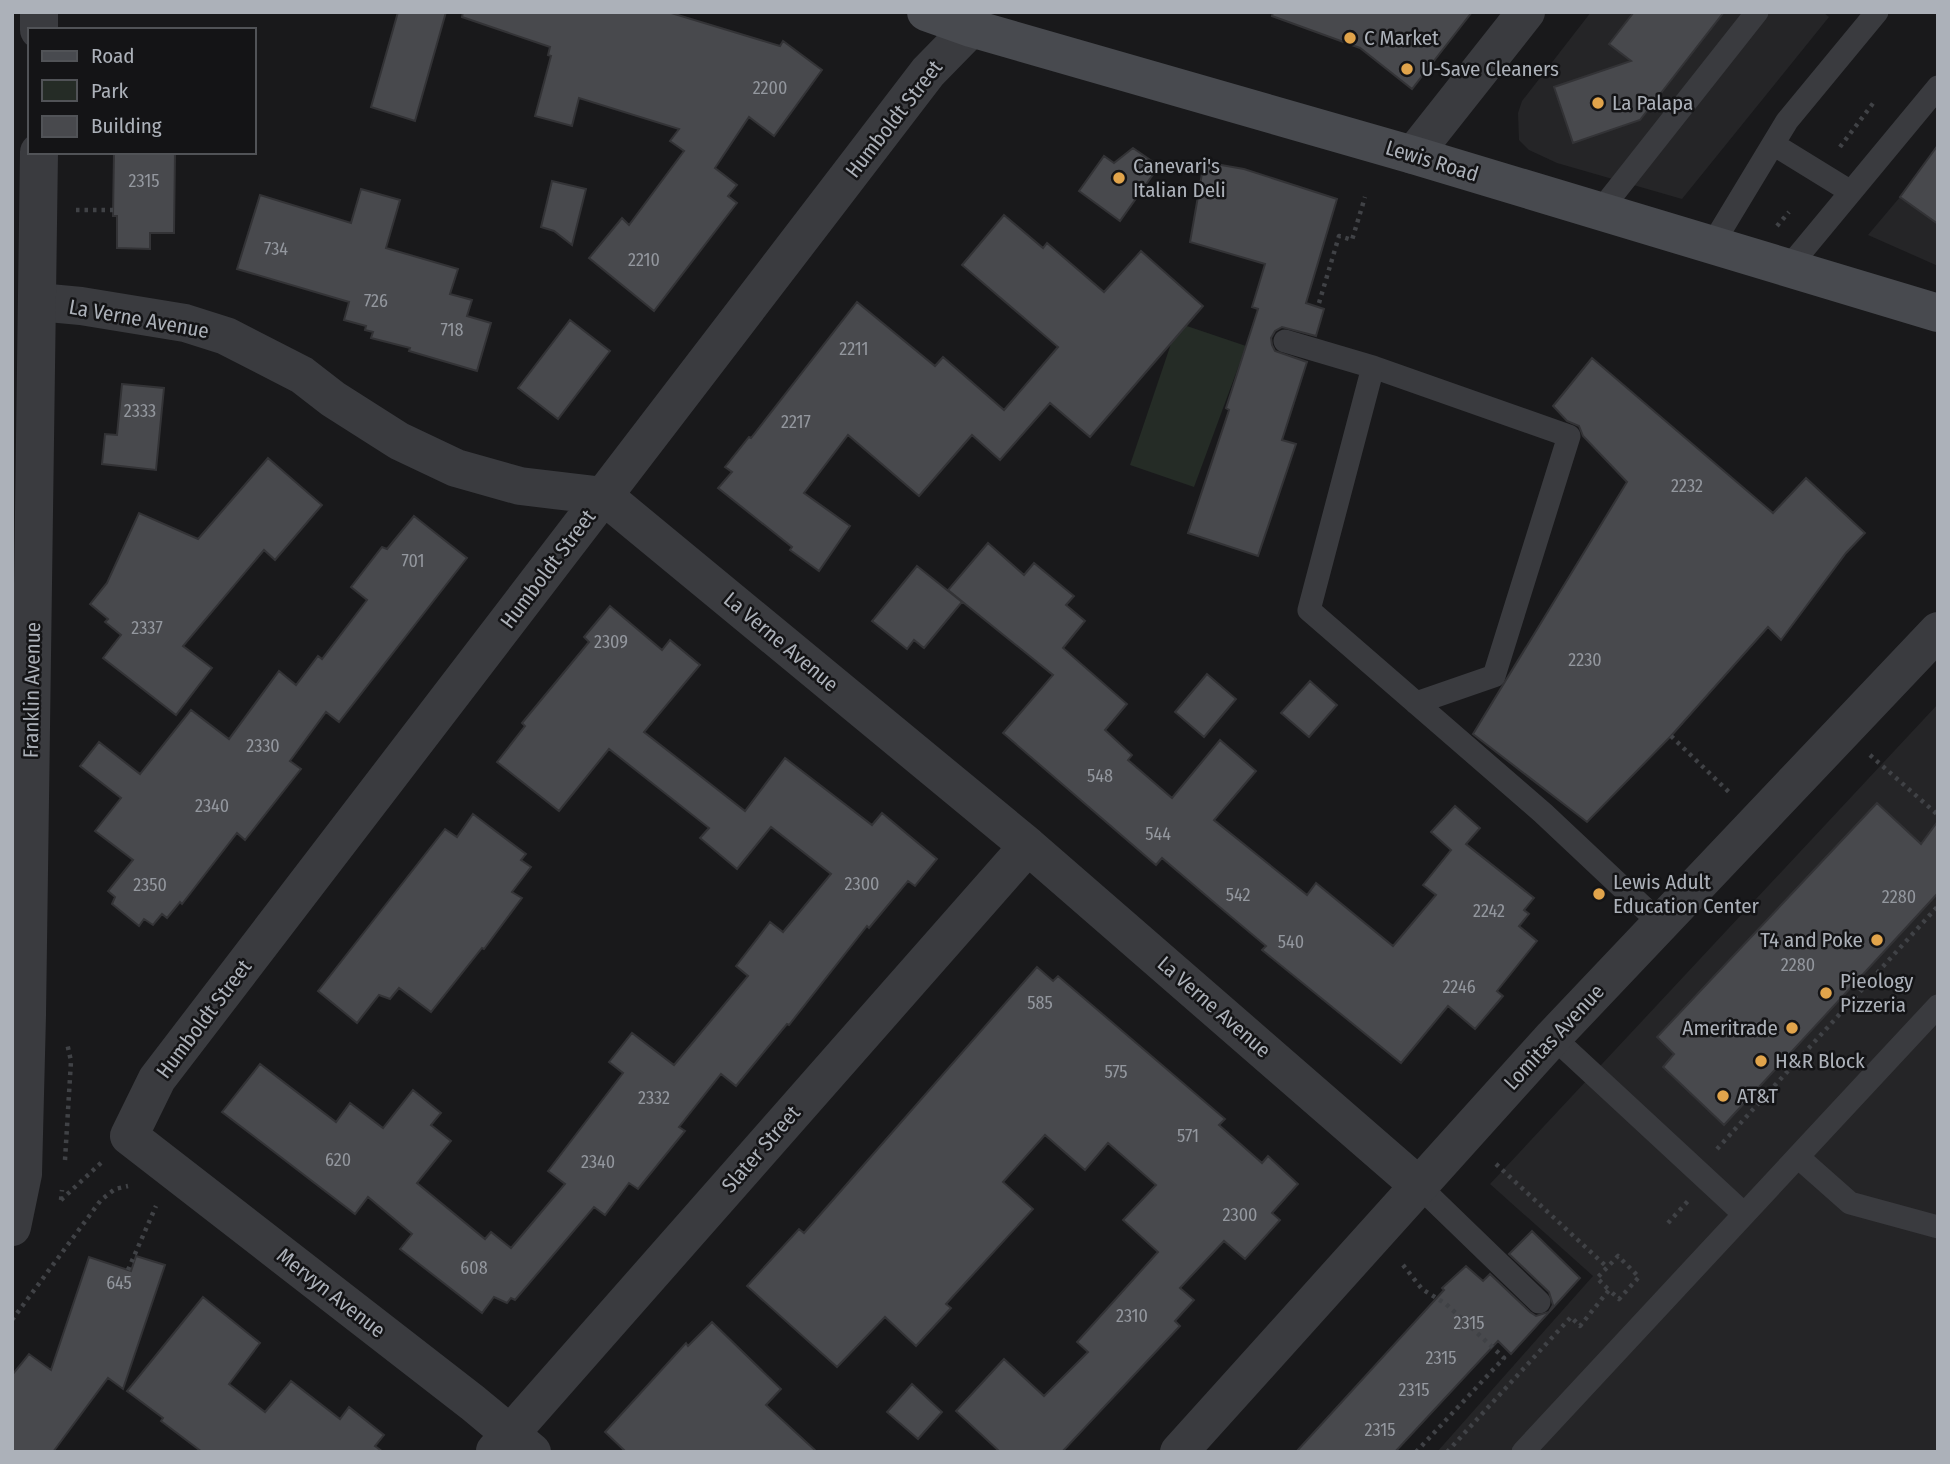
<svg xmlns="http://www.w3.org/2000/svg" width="1950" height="1464" font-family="'Fira Sans Condensed',sans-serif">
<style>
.built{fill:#252527}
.green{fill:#252c26}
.building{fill:#48494d;stroke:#333336;stroke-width:2}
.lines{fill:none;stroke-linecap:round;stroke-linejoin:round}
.path{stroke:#404246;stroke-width:4.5;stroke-dasharray:3.5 5;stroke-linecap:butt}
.service{stroke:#3a3b3f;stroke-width:23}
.minor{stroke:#3a3b3f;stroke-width:38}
.tertiary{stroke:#3a3b3f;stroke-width:38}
.secondary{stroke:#484a4f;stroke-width:38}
.poi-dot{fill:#e1a44b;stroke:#141416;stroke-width:2.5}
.labels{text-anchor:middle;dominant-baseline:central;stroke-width:5;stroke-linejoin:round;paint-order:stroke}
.number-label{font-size:18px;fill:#93979e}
.poi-label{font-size:21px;fill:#acb1b9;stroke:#141416;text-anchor:start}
.street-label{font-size:21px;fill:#acb1b9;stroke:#141416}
</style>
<rect width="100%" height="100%" fill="#19191b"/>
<path class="built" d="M1591 12H1823L1829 17 1682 199 1557 163 1529 150 1519 140 1518 113 1522 101Z
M1938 145V266L1868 235 1900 197Z
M1938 704V1452H1437L1593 1276 1490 1184Z"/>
<path class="green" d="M1178 323 1246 346 1194 487 1130 465Z"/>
<path class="building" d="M398 12H446L415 121 371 107Z
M463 12H668L780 46 783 41 822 70 774 136 749 117 715 168 737 185 728 196 737 203 654 311 589 258 622 218 629 225 684 151 670 141 679 129 579 98 572 126 535 116 551 56 548 55 550 47 462 17Z
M1273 12H1472L1412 89 1360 48 1272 16Z
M1634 12H1724L1640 120 1573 143 1554 87 1631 61 1609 44Z
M1938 145V224L1900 197Z
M1133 148 1159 166 1120 221 1079 191 1104 156 1114 163Z
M114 152H175L174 233H150V249L117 248V216H113Z
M1204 162 1244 169 1337 199 1306 303 1324 309 1316 336 1282 327 1275 331 1271 338 1272 345 1275 351 1307 362 1282 440 1296 444 1258 556 1188 533 1229 410 1226 408 1258 309 1252 307 1265 264 1190 242Z
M552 181 586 189 572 245 554 231 541 227Z
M361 189 400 200 386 248 458 269 450 294 472 300 467 316 491 323 477 371 409 351 410 348 371 338 373 332 365 330 366 326 344 320 349 302 237 269 260 195 351 223Z
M1004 215 1043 248 1047 243 1104 292 1141 251 1203 306 1090 437 1050 403 1000 460 972 435 919 496 848 435 804 493 850 526 819 571 790 550 792 547 718 488 732 472 725 467 749 437 751 438 857 302 935 366 943 357 1004 410 1058 347 962 265Z
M570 320 610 351 558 419 518 388Z
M1592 358 1773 513 1806 478 1865 533 1846 553 1781 640 1768 627 1671 736 1587 822 1473 734 1627 482 1583 436 1579 426 1567 421 1553 406Z
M122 384 164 388 156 470 102 464 105 434 117 435Z
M268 458 322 505 275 560 264 550 183 646 212 668 176 715 103 658 121 635 105 622 108 619 90 604 107 583 139 513 198 539Z
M414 516 467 558 339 722 326 712 290 761 301 769 245 840 237 833 182 904 180 902 167 918 162 914 153 925 144 919 139 926 112 904 115 897 108 891 133 860 95 831 121 798 80 766 99 742 140 774 191 710 229 739 279 671 296 685 318 656 322 659 367 600 351 587 382 547 387 549Z
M988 543 1024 575 1034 563 1074 596 1066 605 1085 621 1063 648 1127 704 1105 730 1132 755 1128 760 1172 798 1220 740 1256 771 1214 820 1307 895 1316 883 1393 946 1436 895 1423 885 1451 850 1431 832 1455 806 1480 828 1466 844 1534 898 1524 910 1529 914 1519 926 1537 941 1497 991 1503 996 1475 1029 1448 1006 1401 1063 1262 950 1266 946 1216 904 1162 858 1156 865 1003 733 1053 675 948 590Z
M917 566 962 602 924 648 914 640 907 649 872 621Z
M610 606 662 650 670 640 700 665 644 732 745 811 785 758 872 825 882 813 937 859 915 886 908 881 869 928 867 926 789 1025 787 1024 736 1086 721 1074 679 1127 685 1131 638 1189 629 1183 605 1215 594 1207 515 1300 511 1298 507 1303 494 1297 482 1313 400 1249 412 1234 368 1197 355 1214 222 1112 260 1064 336 1122 350 1103 383 1128 413 1090 441 1113 431 1125 451 1141 417 1183 485 1239 491 1232 511 1248 565 1184 548 1171 623 1073 609 1062 632 1033 674 1065 748 976 736 966 770 922 783 932 831 874 771 827 737 869 700 838 709 828 609 749 559 811 497 762 525 726 522 723 589 642 584 637Z
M1207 674 1236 699 1204 737 1175 712Z
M1310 681 1337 705 1309 737 1281 713Z
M1877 803 1921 844 1938 821V893L1724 1125 1663 1067 1674 1054 1657 1037Z
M473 814 526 854 521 860 531 867 512 892 522 898 484 949 482 948 431 1012 399 988 390 999 379 995 357 1023 318 991 445 829 457 837Z
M1037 967 1053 981 1058 976 1225 1119 1219 1125 1262 1163 1268 1156 1298 1184 1272 1213 1280 1220 1245 1259 1224 1241 1180 1288 1194 1300 1175 1321 1180 1326 1062 1452H1000L956 1411 1004 1359 1044 1396 1088 1352 1077 1342 1158 1252 1123 1220 1156 1185 1108 1143 1085 1170 1045 1135 1003 1182 1033 1209 946 1304 951 1308 916 1346 885 1317 837 1367 747 1286 799 1229 804 1233Z
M1532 1231 1580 1278 1511 1354 1498 1341 1395 1452H1296L1444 1290 1442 1288 1466 1266 1483 1281 1490 1274 1530 1312 1536 1316 1549 1312 1553 1305 1549 1292 1509 1254Z
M136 1256 165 1265 123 1389 108 1378 53 1452H12V1375L29 1354 51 1370 89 1257 131 1271Z
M203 1297 260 1343 229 1384 265 1412 291 1381 340 1419 349 1407 384 1435 375 1446 383 1452H202L161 1421 163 1418 127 1391Z
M712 1322 781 1389 766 1405 817 1452H626L605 1432 686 1343 688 1346Z
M912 1384 942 1412 918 1439 887 1412Z"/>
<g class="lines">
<path class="path" d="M1840 147 1874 102
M76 210H113
M1777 226 1789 212
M1319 303 1339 236 1352 240 1365 197
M1671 736 1732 795
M1870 755 1938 815
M1717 1149 1938 906
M65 1160 71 1061 67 1043
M1496 1164 1608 1268
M61 1200 62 1190
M61 1200 103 1161
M1668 1223 1688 1201
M1403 1265 1422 1289 1446 1304 1504 1358 1416 1452
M128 1270 156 1206
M12 1320 101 1200 115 1189 128 1186
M1447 1452 1571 1317 1580 1326 1609 1290 1619 1299 1639 1277 1618 1256 1597 1278 1609 1290"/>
<path class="service" d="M1773 144 1851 192
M1600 211 1757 12
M1712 245 1787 121 1877 12
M1788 268 1938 87
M1285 341 1373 367 1309 610 1543 813 1660 923
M1373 367 1569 436 1494 676 1416 703
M1553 1037 1744 1214
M1798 1157 1850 1203 1938 1227
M1418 1185 1539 1302
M1523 1452 1938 1006"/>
<path class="minor" d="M1413 155 1526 12
M38 302 81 306 185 323 226 336 302 375 333 399 399 441 456 468 520 486 604 496 1028 846 1418 1185
M495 1451 1028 846
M532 1452 473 1403 129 1136 157 1079 928 72 971 28
M1179 1452 1553 1037 1938 631"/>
<path class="tertiary" d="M39 30V12
M12 1227 23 1174 27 1015 39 152"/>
<path class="secondary" d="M926 12 971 28 1413 155 1938 313"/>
</g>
<g class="poi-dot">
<circle cx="1350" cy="38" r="7"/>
<circle cx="1407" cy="69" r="7"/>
<circle cx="1598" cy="103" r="7"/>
<circle cx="1119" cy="178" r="7"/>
<circle cx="1599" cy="894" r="7"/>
<circle cx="1877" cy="940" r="7"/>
<circle cx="1826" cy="993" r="7"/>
<circle cx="1792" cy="1028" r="7"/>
<circle cx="1761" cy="1061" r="7"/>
<circle cx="1723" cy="1096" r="7"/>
</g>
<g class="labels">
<g class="number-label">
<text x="770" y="88">2200</text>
<text x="144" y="181">2315</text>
<text x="276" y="249">734</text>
<text x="644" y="260">2210</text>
<text x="376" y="301">726</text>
<text x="452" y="330">718</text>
<text x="854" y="349">2211</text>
<text x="140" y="411">2333</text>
<text x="796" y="422">2217</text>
<text x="1687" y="486">2232</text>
<text x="413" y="561">701</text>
<text x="147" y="628">2337</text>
<text x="611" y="642">2309</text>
<text x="1585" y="660">2230</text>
<text x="263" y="746">2330</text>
<text x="1100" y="776">548</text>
<text x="212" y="806">2340</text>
<text x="1158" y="834">544</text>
<text x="862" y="884">2300</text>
<text x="150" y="885">2350</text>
<text x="1238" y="895">542</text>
<text x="1899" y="897">2280</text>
<text x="1489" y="911">2242</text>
<text x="1291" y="942">540</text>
<text x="1798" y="965">2280</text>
<text x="1459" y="987">2246</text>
<text x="1040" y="1003">585</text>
<text x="1116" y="1072">575</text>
<text x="654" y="1098">2332</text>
<text x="1188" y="1136">571</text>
<text x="338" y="1160">620</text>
<text x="598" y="1162">2340</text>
<text x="1240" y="1215">2300</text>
<text x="474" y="1268">608</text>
<text x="119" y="1283">645</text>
<text x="1132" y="1316">2310</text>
<text x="1469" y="1323">2315</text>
<text x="1441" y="1358">2315</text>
<text x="1414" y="1390">2315</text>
<text x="1380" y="1430">2315</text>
</g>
<g class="poi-label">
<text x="1364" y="38">C Market</text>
<text x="1421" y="69">U-Save Cleaners</text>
<text x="1612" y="103">La Palapa</text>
<text x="1133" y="166">Canevari's<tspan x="1133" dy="24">Italian Deli</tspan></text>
<text x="1613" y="882">Lewis Adult<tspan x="1613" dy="24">Education Center</tspan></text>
<text x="1863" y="940" text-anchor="end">T4 and Poke</text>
<text x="1840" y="981">Pieology<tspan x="1840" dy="24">Pizzeria</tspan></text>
<text x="1778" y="1028" text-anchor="end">Ameritrade</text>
<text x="1775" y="1061">H&amp;R Block</text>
<text x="1737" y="1096">AT&amp;T</text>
</g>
<g class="street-label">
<text transform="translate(894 119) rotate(-52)">Humboldt Street</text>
<text transform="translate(1432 161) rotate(17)">Lewis Road</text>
<text transform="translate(139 319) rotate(10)">La Verne Avenue</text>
<text transform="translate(548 569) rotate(-53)">Humboldt Street</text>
<text transform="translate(781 642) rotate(40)">La Verne Avenue</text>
<text transform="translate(32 690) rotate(-89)">Franklin Avenue</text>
<text transform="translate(1214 1007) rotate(41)">La Verne Avenue</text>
<text transform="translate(204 1019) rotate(-53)">Humboldt Street</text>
<text transform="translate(1554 1037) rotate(-47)">Lomitas Avenue</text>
<text transform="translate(761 1149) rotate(-49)">Slater Street</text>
<text transform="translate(331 1293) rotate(38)">Mervyn Avenue</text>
</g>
</g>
<rect width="1950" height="1464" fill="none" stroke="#acb1b9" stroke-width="28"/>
<rect x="28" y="28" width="228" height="126" fill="#141416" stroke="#515357" stroke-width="2"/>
<rect x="42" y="51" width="35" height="10" fill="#484a4f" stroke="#515357" stroke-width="2"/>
<text x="91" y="63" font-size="21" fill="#acb1b9">Road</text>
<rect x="42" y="80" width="35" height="21" fill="#252c26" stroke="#515357" stroke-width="2"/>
<text x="91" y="98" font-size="21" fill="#acb1b9">Park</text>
<rect x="42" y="116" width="35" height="21" fill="#48494d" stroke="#515357" stroke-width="2"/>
<text x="91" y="133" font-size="21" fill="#acb1b9">Building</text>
</svg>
